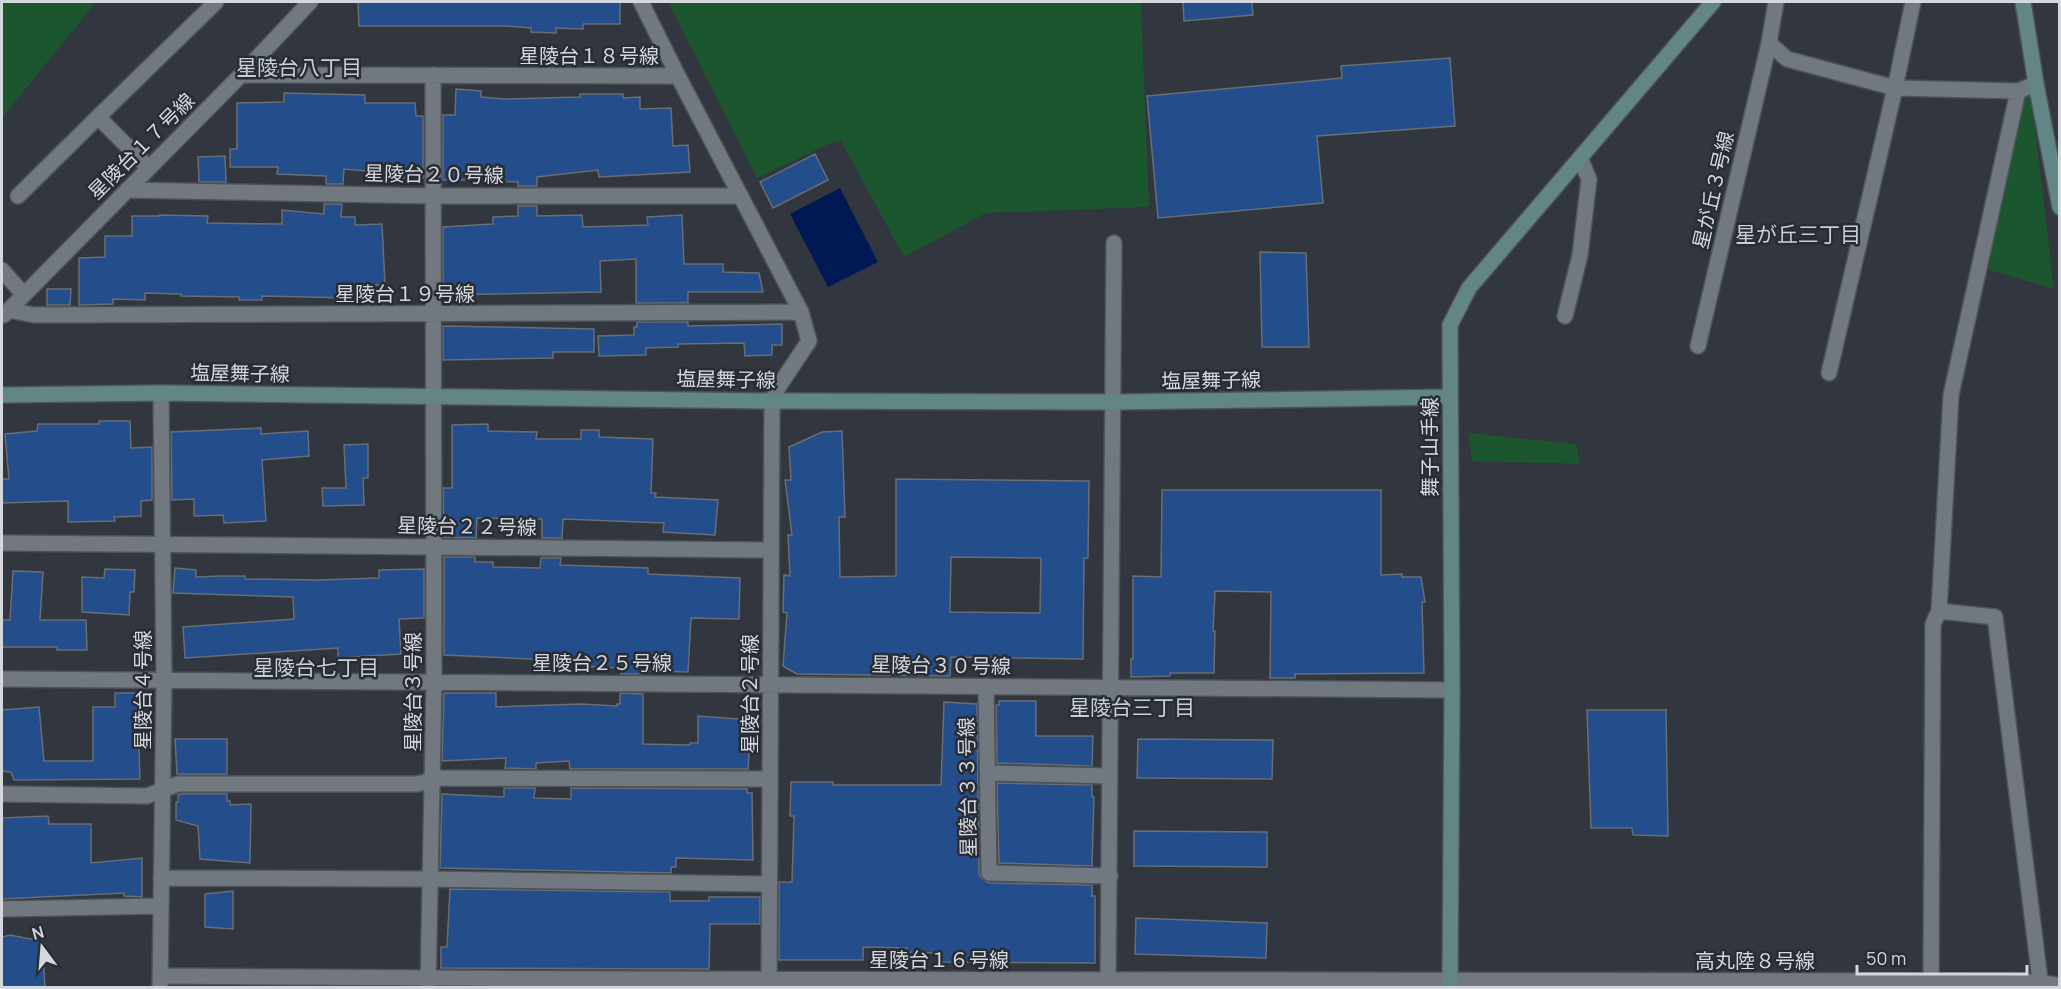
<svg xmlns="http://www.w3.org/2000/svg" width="2061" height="989" font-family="Manrope,'Noto Sans JP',sans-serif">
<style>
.green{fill:#1c562e}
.water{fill:#001955}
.building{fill:#234d8b;stroke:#686e76;stroke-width:1.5;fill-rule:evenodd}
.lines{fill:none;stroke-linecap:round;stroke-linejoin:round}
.street-casing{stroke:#4d5258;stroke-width:18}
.secondary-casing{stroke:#4d5258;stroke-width:18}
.street{stroke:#727880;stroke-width:15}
.secondary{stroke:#628586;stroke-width:15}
.labels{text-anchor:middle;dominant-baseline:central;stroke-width:5;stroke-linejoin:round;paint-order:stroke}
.street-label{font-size:20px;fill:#d4d7dc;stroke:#282c34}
.neighbourhood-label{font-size:21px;fill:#c8ced8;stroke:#282c34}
</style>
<rect width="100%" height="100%" fill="#32363e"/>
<path class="green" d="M2 2H96L2 118Z
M668 2H1141L1149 207 986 213 904 257 841 141 831 143 757 178Z
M2031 93 2054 289 1986 269 2023 96Z
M1468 433 1576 444 1580 464 1472 461Z"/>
<path class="water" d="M840 188 878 262 828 287 790 214Z"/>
<path class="building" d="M358 2H620V24H583V29L556 28V33L531 32V28L505 26H359Z
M1183 2H1252L1253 15 1184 21Z
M1450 58 1455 126 1317 136 1323 203 1158 218 1147 96 1342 78 1341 66Z
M456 89 481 91V97L504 99 580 97V94H623V98L640 97V109L671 108 673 146 688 145 690 172 599 177 598 170 537 177V186H518V182L490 181V180H443V115H455Z
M284 93 365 95V103H415L416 116H423V178L378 179V172L344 169 343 184H326V176L277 174 278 167H230V149H237V103L284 102Z
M815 154 828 180 773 208 760 182Z
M225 156 226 182H199L198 157Z
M324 204H342L341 217H355V225L382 224 385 285H352V298L262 296V300H239V297L181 296V294L145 293V300L113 299V304L79 305V258L105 257V236H132V216H160V215L208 216 207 223 282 224V210L324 214Z
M518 206H537V216L582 215 583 227 648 225 647 217 682 215 684 264H723V272L759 273 763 292H688V303H636V259L600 261 601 292 443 295V227L493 224V217L518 216Z
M1260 252 1306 253 1309 347H1262Z
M47 289H71L70 305H47Z
M637 322H688V326L782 324V345H772V355L745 356 744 343 678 344V347L646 348V355L599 356 598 336 634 335V327H637Z
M443 326 594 329V352H553V358L443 360Z
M99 421H130L131 448 152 447V500L141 501V516L114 517 115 521 68 522V501L2 503V479H9L5 434 37 431 38 424H99Z
M488 424V431L537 432 536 439H581V430H599V437L653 439 651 493H656L655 497 718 500 715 535 663 532 664 523 563 519 562 538H542V519L477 518 476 538 444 537 443 488H452V425Z
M261 428V434L308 431 309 456 262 460 266 521 224 523 223 515 194 516V499L172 500 171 432Z
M842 431 845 517H839L840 577 896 576V479L1089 481 1088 558H1084L1083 659 951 657 950 676 797 674 783 666 787 613 783 612 784 575 790 576 788 535H792L785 480H791L789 447 822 432ZM951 557 1041 558 1040 613 950 612Z
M368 444V478H363L364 505 323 506 322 488H346L344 445Z
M1162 490H1381V575L1402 574V577H1421L1425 602H1422L1424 673 1295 674V678H1270L1271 592 1215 591 1213 631H1215L1214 673H1170V676L1131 677V659H1133V576L1161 577Z
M444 557H475V562H493V567L540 568 541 558H561L560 565 648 568V574L740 578 739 619 691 618 688 672 655 671 642 672V674H621V668L574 666V661L444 655Z
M175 568 196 570V577L220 576H245V579L318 580 379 578V570L424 569V618L399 619 401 654 338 658V648L185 658 183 627 294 619 293 597 173 593Z
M105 569 135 570 134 592H130L129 615 82 612V577L104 578Z
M13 571 43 572 40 620H86L87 650H57V647H2V620H10Z
M115 693H137L140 779 14 780 11 772 2 771V710L39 707 44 761H93V707H115Z
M444 693H496V707L581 704 617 706V704H620V693L643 694V744L690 745V743H698V716L751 720 748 769H570L569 761 536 763V769L505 768 506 758 442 761Z
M999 701H1036V736H1093L1092 766 997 763 996 705H999Z
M944 702 977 704 979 873 981 878 989 883 1092 885V896H1095V963L939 962V953L907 952V948L863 947V960H779V882H792L794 816H790L791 782H833V785H941Z
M1587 710H1666L1668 836 1633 835 1632 828H1591Z
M175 739H227V774H177Z
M1138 739 1273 740 1272 779 1137 778Z
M997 783 1092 785V797H1094L1092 866 999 863Z
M504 788H535L534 798 571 799V788L747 789V793H752L753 860 676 858V867H671V873L440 868 442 794 504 797Z
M180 794H227V801H230V805L251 804 250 863 200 859 198 826 176 820V802H178V795Z
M48 816 49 824H91V863L142 858V897L124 896V893L2 899V818Z
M1134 831 1267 832V867L1134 866Z
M450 889 670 892V901H709V897H760V924H710L709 969 441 968V947H447Z
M233 891V929L205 927V894Z
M1136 918 1267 923 1266 958 1135 954Z
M10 935 30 939 42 937 45 987H2V937Z"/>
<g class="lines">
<g class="street-casing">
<path id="street" d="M641 2 678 76
M1776 2 1769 43 1787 59 1895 88 2018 91 2036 84
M241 75 678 76 801 312 809 341 779 386 772 401 769 988
M148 167 98 117 216 2
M127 190 433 196H741
M18 196 98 117
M2 270 24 295
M9 310 34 315 801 312
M4 315 241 75 310 2
M1565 316 1580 255 1589 179 1580 158
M1698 346 1769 43
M1829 373 1895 88 1913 2
M2 543 770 550
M1939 611 1995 617 2041 988
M2 679 1452 690
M986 686 989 873 1110 876
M988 773 1110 776
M2 794 147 796 178 784H417L441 778 770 779
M161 878 430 879 770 884
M2 909 161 906
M161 976 599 979 1931 981 2041 982 2060 986
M1931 981 1933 624 1939 611 1951 395 2018 91
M160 988 164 680 161 393
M428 988 434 682 433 75
M1108 988 1114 243"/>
</g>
<g class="secondary-casing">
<path id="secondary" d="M2023 2 2036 84 2060 207
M2 395 161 393 772 401 1114 402 1450 397
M1450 988 1452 690 1450 325 1469 288 1713 2"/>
</g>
<use href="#street" class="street"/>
<use href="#secondary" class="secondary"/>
</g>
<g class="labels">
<g class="street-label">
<text x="589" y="55">星陵台１８号線</text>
<text transform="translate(141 146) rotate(-45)">星陵台１７号線</text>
<text transform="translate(434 174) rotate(1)">星陵台２０号線</text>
<text transform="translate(1713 190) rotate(-77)">星が丘３号線</text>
<text x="405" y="293">星陵台１９号線</text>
<text transform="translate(240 373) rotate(1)">塩屋舞子線</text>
<text transform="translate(726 379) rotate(1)">塩屋舞子線</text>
<text transform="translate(1211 380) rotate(-1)">塩屋舞子線</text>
<text transform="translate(1429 447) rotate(-90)">舞子山手線</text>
<text transform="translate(467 526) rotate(1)">星陵台２２号線</text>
<text x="602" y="662">星陵台２５号線</text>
<text transform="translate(941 665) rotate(1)">星陵台３０号線</text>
<text transform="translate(142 690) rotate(-90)">星陵台４号線</text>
<text transform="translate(412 692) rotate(-90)">星陵台３号線</text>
<text transform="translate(749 694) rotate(-90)">星陵台２号線</text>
<text transform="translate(967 787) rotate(-91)">星陵台３３号線</text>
<text x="939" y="959">星陵台１６号線</text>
<text x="1755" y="960">高丸陸８号線</text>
</g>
<g class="neighbourhood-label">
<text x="299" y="67">星陵台八丁目</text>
<text x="1798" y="234">星が丘三丁目</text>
<text x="316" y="667">星陵台七丁目</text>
<text x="1132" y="707">星陵台三丁目</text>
</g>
</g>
<rect width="2061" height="989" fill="none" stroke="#d4d7dc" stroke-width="6"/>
<g transform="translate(42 947) rotate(344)" stroke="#282c34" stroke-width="4.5" paint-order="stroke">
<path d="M0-4.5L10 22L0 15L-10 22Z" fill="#d4d7dc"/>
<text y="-9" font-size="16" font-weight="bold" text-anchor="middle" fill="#d4d7dc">N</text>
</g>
<path d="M1857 965v9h170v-9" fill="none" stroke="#d4d7dc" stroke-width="3"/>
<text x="1866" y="965" font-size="18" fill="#d4d7dc" stroke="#282c34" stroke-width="4.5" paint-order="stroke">50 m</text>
</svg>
